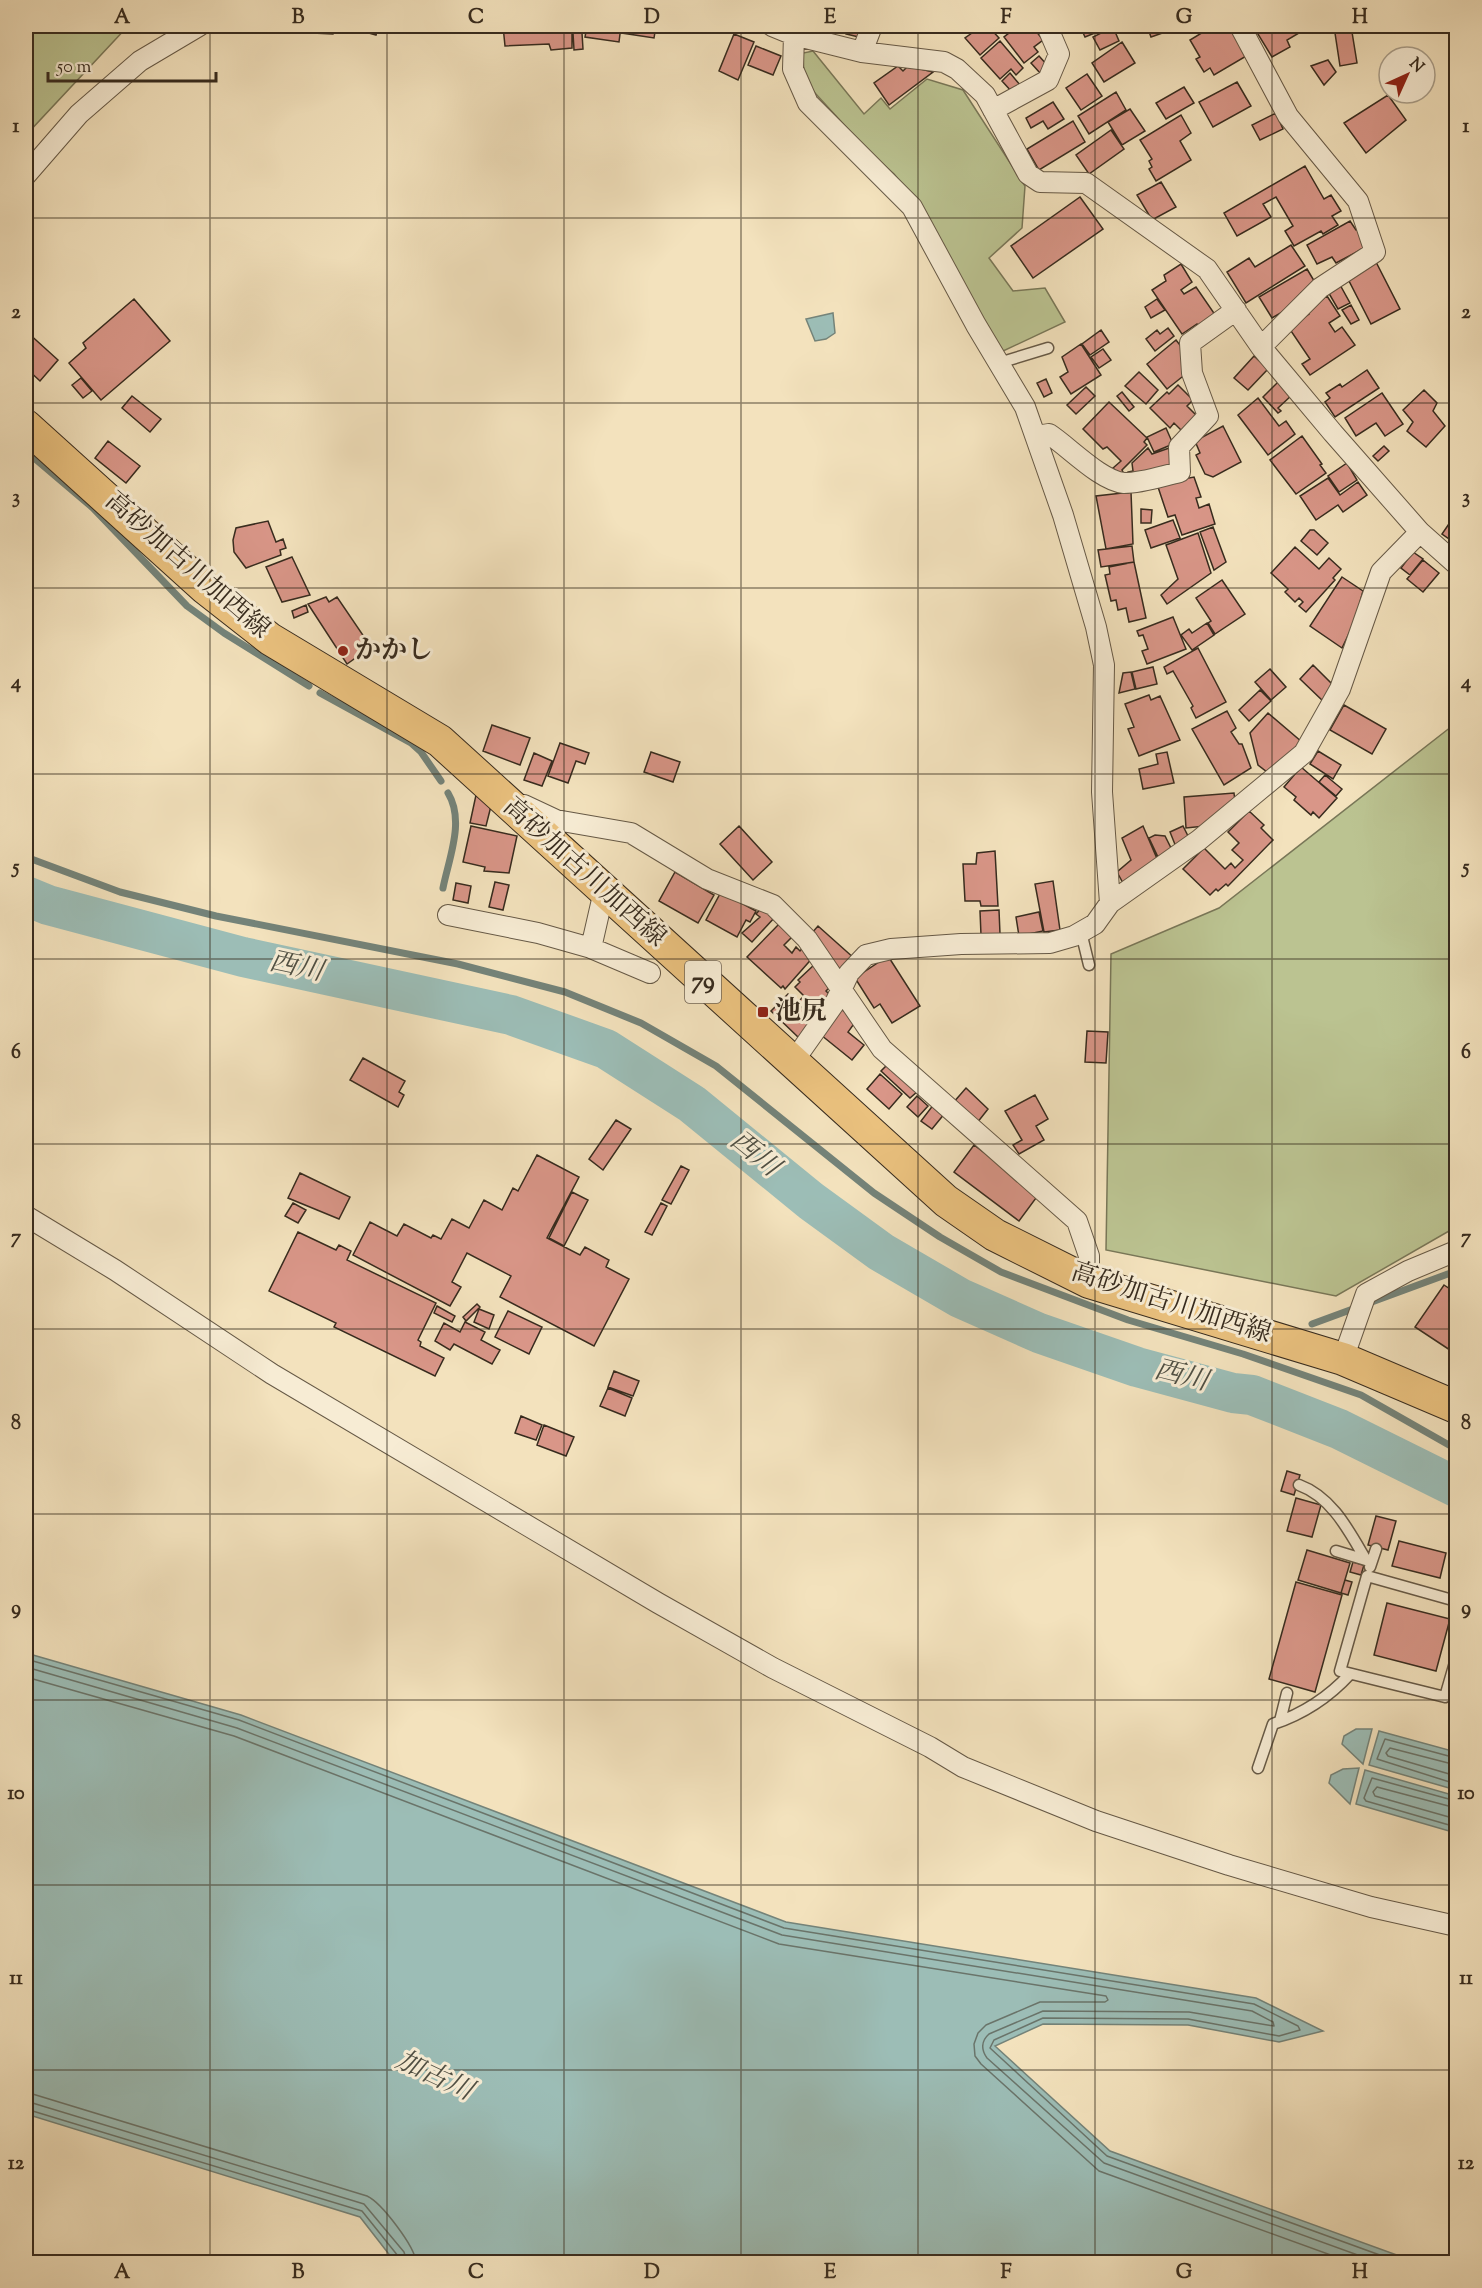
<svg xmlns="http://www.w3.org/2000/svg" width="1482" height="2288" font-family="'Sorts Mill Goudy','Noto Serif JP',serif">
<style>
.green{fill:#bbc391;stroke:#797758;stroke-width:1.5}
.water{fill:#9cbdb6;stroke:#748379;stroke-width:1.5}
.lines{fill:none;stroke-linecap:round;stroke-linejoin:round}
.shore{stroke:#6a746a;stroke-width:1.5}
.stream{stroke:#748379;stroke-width:7}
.river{stroke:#9cbdb6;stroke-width:40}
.building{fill:#d99688;stroke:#372b1e;stroke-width:1.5}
.service-casing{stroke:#665946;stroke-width:13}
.minor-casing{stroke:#665946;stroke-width:22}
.primary-casing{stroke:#372b1e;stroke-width:34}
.service{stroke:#f7ecd4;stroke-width:10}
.minor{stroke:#f7ecd4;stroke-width:20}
.primary{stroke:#eac17e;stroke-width:32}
.grid{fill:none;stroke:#372b1e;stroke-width:1.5;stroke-opacity:0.55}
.poi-dot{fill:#8f2418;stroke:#f7ecd4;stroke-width:2}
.labels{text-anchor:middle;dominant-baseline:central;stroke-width:6;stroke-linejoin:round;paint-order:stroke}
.shield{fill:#f7ecd4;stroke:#716555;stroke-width:1.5}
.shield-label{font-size:24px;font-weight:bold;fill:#372b1e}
.street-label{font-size:26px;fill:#372b1e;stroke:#f7ecd4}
.poi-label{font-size:26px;font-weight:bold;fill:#372b1e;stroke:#f7ecd4;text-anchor:start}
.water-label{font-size:27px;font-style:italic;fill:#505044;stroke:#f7ecd4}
.neatline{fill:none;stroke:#372b1e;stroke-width:2}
.grid-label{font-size:20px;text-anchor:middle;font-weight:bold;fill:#372b1e}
</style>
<rect width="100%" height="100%" fill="#f3e2bd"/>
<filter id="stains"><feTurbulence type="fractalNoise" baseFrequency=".00333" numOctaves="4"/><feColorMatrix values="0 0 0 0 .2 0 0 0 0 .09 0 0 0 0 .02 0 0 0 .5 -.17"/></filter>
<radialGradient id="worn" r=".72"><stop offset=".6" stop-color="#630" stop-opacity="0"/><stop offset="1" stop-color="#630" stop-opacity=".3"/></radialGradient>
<path class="green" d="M26 26H128L26 135Z
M813 51 864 114 881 98 890 109 927 79 963 90 1025 186 1022 228 989 258 1013 291 1045 288 1065 322 1001 352 918 204 894 174 869 152 804 81 803 53Z
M1456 716V1227L1336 1296 1106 1250 1111 954 1219 908 1456 723Z"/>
<path class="water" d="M833 313 835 333 826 339 815 341 806 319Z
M26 1653 241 1715 786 1922 1256 1998 1323 2031 1279 2042 1188 2025 1043 2024 995 2046 1110 2151 1416 2262H395L360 2217 26 2114Z
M1356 1729H1372L1363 1764 1342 1744 1344 1736Z
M1379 1731 1456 1752V1790L1369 1765Z
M1359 1768 1350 1804 1329 1783 1331 1775 1343 1769Z
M1365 1770 1456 1796V1833L1356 1804Z"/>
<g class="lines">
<path class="shore" d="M26 1659 239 1720 784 1928 1254 2004 1298 2026 1300 2030 1279 2036 1188 2019 1043 2018 994 2040 990 2048 1107 2156 1399 2262
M26 1667 237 1728 782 1935 1252 2011 1273 2022 1274 2026 1189 2012 1043 2011 989 2034C981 2041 981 2050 987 2058L1104 2163 1377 2262
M26 1677 234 1736 779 1944 1106 1996 1108 2000 1105 2002H1040L986 2025 978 2033 974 2044 975 2056 981 2064 1099 2171 1350 2262
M1456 1758 1385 1739 1377 1759 1456 1784
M1456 1765 1390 1748 1386 1753 1388 1756 1456 1776
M1456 1801 1372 1778 1364 1798 1366 1801 1456 1827
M1456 1808 1377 1787 1373 1792 1375 1796 1456 1819
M26 2092 367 2196C382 2203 415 2247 416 2262
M26 2101 364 2204 404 2252 407 2262
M26 2109 362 2211 398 2256 399 2262"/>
<path class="stream" d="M26 451 93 508 187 606 224 633 309 686
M320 693 411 743 421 752 441 781
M26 857 120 892 216 916 458 964 565 992 641 1023 716 1066 874 1193 940 1237 1001 1272 1128 1320 1243 1354 1361 1395 1456 1449
M443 888C449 858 465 821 448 793
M1312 1324 1456 1271"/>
<path class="river" d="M26 896 48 905 243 957 511 1015 606 1049 692 1104 811 1201 881 1252 960 1298 1039 1333 1137 1367 1233 1393 1252 1395 1339 1429 1456 1487"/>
</g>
<path class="building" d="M299 26H336L333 34 312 33Z
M344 26H379L376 35Z
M503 26H568V30H572V48L551 50 549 44 505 46Z
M587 26H621L619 42 585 37Z
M623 26H656L654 38 622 33Z
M848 26H863L859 37 846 34Z
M965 26H988L999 38 980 55 965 38 972 33Z
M1018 26H1032L1043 40 1034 47 1038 52 1024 63 1004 37Z
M1080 26H1112L1085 37Z
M1147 26H1170L1171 30 1151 37Z
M1213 26H1229L1248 55 1214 75 1210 68 1204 72 1196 59 1200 57 1190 40Z
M1253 26H1308L1309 27 1287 40 1290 47 1272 57Z
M1345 26H1351L1357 63 1340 66 1335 33Z
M1113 27 1119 41 1100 50 1093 37Z
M573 33H582L583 49 574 50Z
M734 34 754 42 738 80 719 71Z
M1000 41 1023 68 1016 75 1011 69 1000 79 981 58Z
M1122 42 1135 63 1104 82 1092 63Z
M756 46 781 56 773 75 748 65Z
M1039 56 1048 66 1040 73 1031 63Z
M1328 60 1336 72 1324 85 1311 66Z
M898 66 903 71 908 66 933 72 889 105 874 83Z
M1010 73 1020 85 1012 92 1002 81Z
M1087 74 1102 96 1081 110 1066 88Z
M1237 82 1251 106 1213 127 1199 102Z
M1184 87 1194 103 1166 119 1156 103Z
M1116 92 1126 110 1089 134 1078 116Z
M1388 95 1406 120 1366 153 1344 123Z
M1053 102 1064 119 1048 129 1043 121 1031 128 1026 118Z
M1130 109 1145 131 1122 145 1108 122Z
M1276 113 1283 129 1260 140 1252 125Z
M1181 115 1191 133 1180 141 1191 160 1156 181 1149 169 1152 167 1149 161 1152 159 1140 140Z
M1073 121 1085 142 1039 170 1027 149Z
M1111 130 1124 149 1089 174 1076 155Z
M1305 166 1324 199 1331 195 1341 211 1332 216 1338 225 1323 234 1321 231 1294 246 1285 231 1293 226 1276 197 1263 204 1271 217 1237 236 1224 213Z
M1161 182 1176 207 1152 220 1137 195Z
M1080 197 1103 229 1033 278 1011 246Z
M1350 221 1356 230H1358L1366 247 1336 263 1332 257 1317 264 1307 245Z
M1291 245 1305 266 1246 303 1227 272 1249 258 1255 267Z
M1376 262 1400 309 1371 324 1347 277Z
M1181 264 1192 282 1181 290 1184 294 1196 287 1218 319 1202 330 1197 324 1182 334 1152 290 1166 281 1164 275Z
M1307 269 1316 284 1301 293 1305 299 1272 318 1259 297Z
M1339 283 1350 303 1338 309 1327 290Z
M1327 296 1340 316 1329 323 1335 332 1342 327 1355 345 1310 375 1302 364 1310 359 1289 328 1309 314 1307 310Z
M134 299 170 341 101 400 69 363 86 348 83 343Z
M1157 299 1165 310 1151 318 1145 307Z
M1351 305 1359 320 1351 324 1342 310Z
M1168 328 1174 336 1155 351 1146 339 1157 330 1160 334Z
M1101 330 1109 342 1090 355 1082 344Z
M26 331 58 360 40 381 26 368Z
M1176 340 1187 354V373L1167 389 1147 364Z
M1081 344 1101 375 1071 394 1060 377 1068 372 1062 357Z
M1103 349 1111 360 1099 368 1091 357Z
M1254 356 1268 369 1248 390 1234 378Z
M1367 370 1379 388 1335 417 1325 402 1330 398 1326 393 1340 384 1342 387Z
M1139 372 1158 390 1146 404 1125 386Z
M81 378 92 391 83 398 72 385Z
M1046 379 1052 393 1044 397 1037 383Z
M1280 380 1293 394 1278 408 1281 411 1278 413 1263 397Z
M1178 385 1193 400 1187 406 1197 416 1182 431 1174 423 1170 428 1150 408 1167 392 1169 394Z
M1086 387 1095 396 1076 414 1067 405Z
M1424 390 1437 403 1433 411 1445 426 1426 447 1407 431 1413 422 1403 410Z
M1122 392 1134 407 1129 411 1117 396Z
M1382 393 1403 424 1385 436 1376 423 1356 436 1345 418Z
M132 396 161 419 150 432 122 408Z
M1258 398 1279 426 1286 421 1295 434 1268 455 1238 415Z
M1109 402 1147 438 1144 442 1147 445 1122 470 1124 474 1121 477 1113 468 1121 461 1107 447 1103 449 1083 429Z
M1223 426 1241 462 1213 477 1205 474 1196 455 1200 453 1195 441Z
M1166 428 1173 444 1154 452 1147 437Z
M1302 436 1322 464 1320 465 1326 473 1296 494 1270 460Z
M108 441 140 466 126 483 95 458Z
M1384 446 1389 451 1378 461 1373 456Z
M1172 447 1176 469 1129 479 1128 472 1133 471 1132 463 1148 448 1152 454Z
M1347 463 1357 480 1339 492 1328 476Z
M1194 477 1201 497 1196 498 1199 508 1209 504 1215 524 1182 535 1175 515 1168 517 1157 484Z
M1328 478 1340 495 1358 482 1367 495 1343 512 1338 505 1316 520 1300 496Z
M1131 492 1133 544 1106 549 1096 496Z
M1141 509 1152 510 1151 523H1141Z
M1456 517V536L1452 541 1442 534 1453 518Z
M1173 520 1180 538 1151 548 1145 530Z
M268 521 276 542 283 539 286 548 280 550 281 555 246 568 234 552 233 540 236 528Z
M1213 527 1226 562 1214 570 1200 532Z
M1310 530H1314L1328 543 1317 555 1301 541Z
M1198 533 1211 573 1167 604 1161 595 1178 579 1166 545Z
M1132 546 1134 562 1101 567 1098 550Z
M1295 547 1319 569 1329 558 1341 569 1333 578 1335 580 1306 612 1299 606 1303 602 1299 598 1295 602 1285 592 1288 589 1271 573Z
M1413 552 1423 559 1410 575 1401 568Z
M292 557 310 595 282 602 266 567Z
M1423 560 1439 573 1423 592 1407 579Z
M1134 562 1146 618 1129 622 1126 608 1118 610 1116 600 1111 601 1105 575 1110 574 1109 567Z
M1342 577 1363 591 1355 621 1342 648 1310 626Z
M1222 580 1245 614 1215 634 1208 623 1211 621 1196 598Z
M326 597 329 602 337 597 371 647 347 664 308 604Z
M306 605 308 612 294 618 292 611Z
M1173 617 1186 649 1147 664 1142 651 1148 649 1143 635 1139 636 1137 631Z
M1207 623 1214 635 1192 650 1181 635 1189 629 1192 633Z
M1198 648 1226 702 1196 718 1191 708 1193 706 1173 671 1167 674 1164 667Z
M1313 665 1333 685 1324 702 1300 679Z
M1153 667 1157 684 1136 689 1132 672Z
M1270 669 1286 687 1271 700 1255 682Z
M1131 672 1135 689 1119 693 1123 673Z
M1260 690 1271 701 1249 721 1239 710Z
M1149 695 1151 700 1160 696 1180 740 1139 756 1128 729 1134 727 1125 704Z
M1344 705 1386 729 1372 754 1330 730Z
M1227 711 1236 728 1231 732 1239 744H1242L1251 768 1224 785 1192 729Z
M1268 713 1302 742 1271 775 1258 765 1250 733Z
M492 725 530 738 520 765 483 751Z
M560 743 589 753 585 764 576 761 568 783 548 776Z
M1318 751 1341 765 1333 779 1310 764Z
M651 752 680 762 673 782 644 772Z
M1167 752 1174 783 1143 789 1139 769 1158 764 1156 754Z
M534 753 552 761 542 786 524 780Z
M1301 767 1337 798 1319 818 1313 812 1311 815 1294 800 1296 797 1284 787Z
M1325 775 1342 789 1336 796 1319 782Z
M1234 793 1235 801 1205 826 1186 828 1184 797Z
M476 795 491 806 486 826 470 823Z
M1249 811 1264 825 1261 828 1273 840 1228 886 1226 884 1218 891 1216 889 1210 895 1183 869 1204 848 1225 869 1231 863 1235 868 1243 860 1232 850 1239 843 1228 832Z
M471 826 517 836 509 873 484 871 485 867 463 862Z
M739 826 772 862 753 880 720 844Z
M1143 826 1158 861 1123 883 1117 872 1131 860 1122 838Z
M1183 826 1190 840 1176 847 1170 832Z
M1155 835 1165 836 1172 850 1158 857 1149 838Z
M995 851 998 906H981L980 901H965L963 864H976L977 853Z
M675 872 714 895 698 923 659 901Z
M1053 881 1060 930 1044 932 1035 884Z
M495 882 509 885 503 910 489 907Z
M456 883 471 886 468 903 453 900Z
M721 892 756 911 750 922 746 920 737 937 706 920Z
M763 906 775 917 752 942 742 933 760 917 756 914Z
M999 910 1000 934 981 935 980 911Z
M1039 912 1043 931 1019 936 1016 917Z
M779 924 792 937 784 945 792 953 796 947 800 951 805 945 815 955 785 989 783 986 781 988 747 957Z
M818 926 855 959 843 973 811 934Z
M888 956 920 1006 892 1023 880 1004 874 1008 855 978Z
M815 964 834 983 826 991 835 1000 815 1018 799 1001 804 996 795 987 800 982 798 980Z
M788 994 816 1021 799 1038 771 1011Z
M841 1009 856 1021 848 1032 864 1045 852 1060 821 1035Z
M1087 1031 1108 1032 1106 1063 1085 1062Z
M363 1058 405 1081 399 1092 404 1095 398 1107 350 1080Z
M888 1064 918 1091 910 1098 881 1071Z
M880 1074 902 1094 889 1109 867 1089Z
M966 1088 988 1109 977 1123 953 1103Z
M1035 1095 1048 1119 1036 1126 1044 1140 1019 1154 1013 1145 1022 1140 1005 1111Z
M917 1096 928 1106 918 1117 907 1107Z
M934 1104 945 1113 932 1129 921 1121Z
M616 1120 631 1129 603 1170 589 1159Z
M974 1145 1039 1194 1019 1221 954 1172Z
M537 1155 579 1177 547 1238 580 1255 585 1247 609 1260 606 1267 629 1279 594 1346 500 1297 511 1276 467 1253 452 1282 461 1287 450 1306 353 1255 370 1222 397 1236 404 1224 431 1238 433 1235 441 1239 452 1219 469 1228 484 1200 502 1210 513 1188 518 1191Z
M681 1166 689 1170 671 1204 662 1200Z
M300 1173 350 1197 339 1219 288 1198Z
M572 1192 588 1200 564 1246 549 1238Z
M293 1203 306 1210 298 1223 285 1216Z
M661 1203 667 1206 652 1235 645 1232Z
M298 1232 336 1250 339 1245 351 1251 347 1260 436 1303 418 1340 421 1342 420 1346 444 1358 435 1376 334 1327 336 1323 269 1291Z
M1444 1285 1456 1293V1354L1415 1327Z
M477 1304 480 1307 466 1321 463 1317Z
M437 1306 455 1316 452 1322 434 1313Z
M479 1309 494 1315 489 1329 474 1322Z
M508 1311 542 1327 529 1354 495 1337Z
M465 1322 485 1332 481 1340 500 1350 492 1364 454 1344 450 1350 435 1341 444 1323 460 1332Z
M614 1371 639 1381 633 1396 608 1387Z
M608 1388 632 1398 625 1416 600 1406Z
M521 1416 542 1425 536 1440 515 1433Z
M544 1425 574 1437 566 1456 537 1445Z
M1287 1471 1300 1475 1294 1495 1281 1491Z
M1296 1498 1321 1505 1312 1537 1287 1531Z
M1376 1516 1396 1521 1388 1550 1368 1545Z
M1399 1541 1446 1553 1440 1578 1392 1566Z
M1307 1550 1350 1563 1341 1593 1298 1580Z
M1353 1562 1364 1565 1361 1575 1350 1572Z
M1345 1580 1352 1582 1348 1595 1341 1593Z
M1296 1582 1342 1595 1315 1692 1269 1679Z
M1387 1603 1450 1619 1436 1671 1374 1655Z"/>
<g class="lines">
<g class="service-casing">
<path id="service" d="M999 363 1048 348
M1081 932 1089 965
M1299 1485C1332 1497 1349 1531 1366 1560
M1336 1551 1369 1561
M1370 1567 1376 1549
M1456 1601 1367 1576 1340 1671 1445 1697 1456 1659
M1280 1721 1287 1693
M1258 1768 1273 1724C1303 1714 1328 1698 1350 1674"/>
</g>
<g class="minor-casing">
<path id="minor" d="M772 26 794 35 862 52 944 62 957 69 985 95 1028 174 1040 182 1086 183 1207 269 1261 347 1333 433 1420 532 1456 564
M1240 26 1288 116 1358 201 1375 252 1320 288 1261 347
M794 35 793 69 808 103 912 207 976 325 1025 407 1063 515 1096 627 1104 665 1102 792 1110 903
M862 52 872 26
M993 110 1048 80 1059 54 1047 26
M26 175 79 114 140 61 199 26
M1036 436 1049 434C1069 447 1101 481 1124 483 1143 483 1162 476 1180 472L1179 447 1208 416 1192 373 1190 343 1236 310
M524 805 556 820 631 833 707 879 773 905 807 939 882 1049 1077 1221 1089 1256V1282
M448 915 538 933 591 948 650 973
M591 948 604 891
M793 1062 836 1001 849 973 866 955 891 949 961 944 1050 943 1074 936 1095 924 1110 903 1199 840 1304 753 1340 689 1381 572 1420 532
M26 1216 115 1270 272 1374 658 1603 773 1668 930 1747 963 1767 1096 1821 1229 1865 1371 1907 1456 1926
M1343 1359 1366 1294 1408 1271 1456 1251"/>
</g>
<g class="primary-casing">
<path id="primary" d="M26 426 205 588 270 639 440 741 946 1201 995 1235 1089 1282 1343 1359 1456 1407"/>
</g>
<use href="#service" class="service"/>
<use href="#minor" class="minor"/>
<use href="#primary" class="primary"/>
</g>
<path class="grid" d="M210 26V2262M387 26V2262M564 26V2262M741 26V2262M918 26V2262M1095 26V2262M1272 26V2262M26 218H1456M26 403H1456M26 588H1456M26 774H1456M26 959H1456M26 1144H1456M26 1329H1456M26 1514H1456M26 1700H1456M26 1885H1456M26 2070H1456"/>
<g class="poi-dot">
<circle cx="343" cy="651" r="6"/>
<rect x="757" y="1006" width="12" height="12" rx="3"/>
</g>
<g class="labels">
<rect class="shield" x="685" y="961" width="36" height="42" rx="4.5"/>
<g class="shield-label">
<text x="703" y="982">79</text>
</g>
<g class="street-label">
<text transform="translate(187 566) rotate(41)">高砂加古川加西線</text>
<text transform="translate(584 873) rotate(42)">高砂加古川加西線</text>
<text transform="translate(1171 1304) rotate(18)">高砂加古川加西線</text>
</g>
<g class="poi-label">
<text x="355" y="651">かかし</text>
<text x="775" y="1012">池尻</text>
</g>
<g class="water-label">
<text transform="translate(296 968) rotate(12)">西川</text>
<text transform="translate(754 1155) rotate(39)">西川</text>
<text transform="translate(1181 1377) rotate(14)">西川</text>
<text transform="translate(434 2077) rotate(25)">加古川</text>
</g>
</g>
<rect width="1482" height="2288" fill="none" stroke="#f3e2bd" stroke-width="66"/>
<g transform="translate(1407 75) rotate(45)"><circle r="28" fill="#f7ecd4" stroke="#aa9f8b" stroke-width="1.5"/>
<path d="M0-4.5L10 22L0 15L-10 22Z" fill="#8f2418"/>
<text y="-9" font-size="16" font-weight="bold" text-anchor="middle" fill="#372b1e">N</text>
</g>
<path d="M48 72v9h168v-9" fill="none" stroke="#372b1e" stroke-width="3"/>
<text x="57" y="72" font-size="18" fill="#372b1e" stroke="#f7ecd4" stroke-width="4.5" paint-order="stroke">50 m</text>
<rect x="33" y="33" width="1416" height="2222" class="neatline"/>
<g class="grid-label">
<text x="122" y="23">A</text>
<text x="298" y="23">B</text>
<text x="476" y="23">C</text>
<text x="652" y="23">D</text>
<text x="830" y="23">E</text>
<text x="1006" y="23">F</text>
<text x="1184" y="23">G</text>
<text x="1360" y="23">H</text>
<text x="16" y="132">1</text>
<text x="1466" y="132">1</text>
<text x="16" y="318">2</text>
<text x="1466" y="318">2</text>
<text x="16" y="503">3</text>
<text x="1466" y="503">3</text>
<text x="16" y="688">4</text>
<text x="1466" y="688">4</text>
<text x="16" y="873">5</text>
<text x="1466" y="873">5</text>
<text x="16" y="1058">6</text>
<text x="1466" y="1058">6</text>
<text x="16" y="1243">7</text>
<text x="1466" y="1243">7</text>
<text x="16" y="1429">8</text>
<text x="1466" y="1429">8</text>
<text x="16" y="1614">9</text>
<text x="1466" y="1614">9</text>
<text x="16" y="1799">10</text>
<text x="1466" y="1799">10</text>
<text x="16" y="1984">11</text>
<text x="1466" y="1984">11</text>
<text x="16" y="2169">12</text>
<text x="1466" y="2169">12</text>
<text x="122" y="2278">A</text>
<text x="298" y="2278">B</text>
<text x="476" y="2278">C</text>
<text x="652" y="2278">D</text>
<text x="830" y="2278">E</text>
<text x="1006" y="2278">F</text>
<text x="1184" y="2278">G</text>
<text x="1360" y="2278">H</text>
</g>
<rect width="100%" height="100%" filter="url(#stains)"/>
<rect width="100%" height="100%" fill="url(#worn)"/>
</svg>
